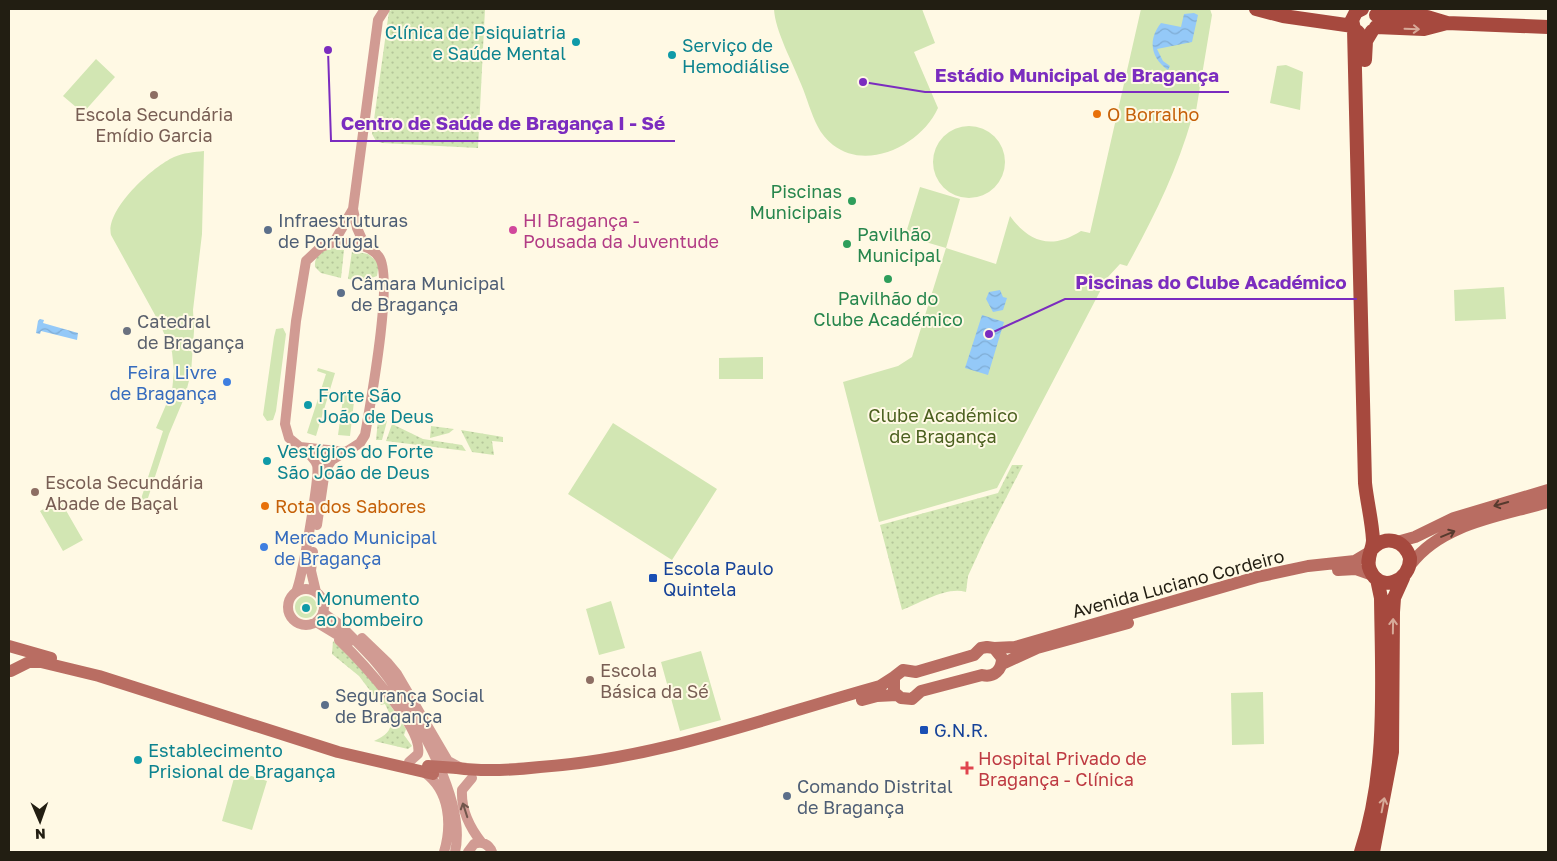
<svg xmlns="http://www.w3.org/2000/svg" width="1557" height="861" font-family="'Golos Text',sans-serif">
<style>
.green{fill:#d2e6b3}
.garden{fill:url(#garden-dots)}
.water{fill:url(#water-waves)}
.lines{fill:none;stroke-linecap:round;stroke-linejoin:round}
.tertiary{stroke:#d19b93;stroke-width:10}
.secondary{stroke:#b96d62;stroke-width:12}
.primary{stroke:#a6493e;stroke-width:14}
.secondary-bridge{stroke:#b96d62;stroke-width:12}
.oneway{stroke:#d7aa99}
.oneway2{stroke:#573a2e}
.oneway3{stroke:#71564c}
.culture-dot{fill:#0f9aa8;stroke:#fff9e4;stroke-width:2}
.education-dot{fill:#8d6e63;stroke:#fff9e4;stroke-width:2}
.food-dot{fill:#e8710a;stroke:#fff9e4;stroke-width:2}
.leisure-dot{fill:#2e9e5b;stroke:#fff9e4;stroke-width:2}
.service-dot{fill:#5c6f8a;stroke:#fff9e4;stroke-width:2}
.hotel-dot{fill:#d1479c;stroke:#fff9e4;stroke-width:2}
.worship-dot{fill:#6b7280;stroke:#fff9e4;stroke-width:2}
.shop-dot{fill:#3f7fe0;stroke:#fff9e4;stroke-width:2}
.transit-dot{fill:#1a4fb4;stroke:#fff9e4;stroke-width:2}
.health-dot{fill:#e0444e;stroke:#fff9e4;stroke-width:2}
.labels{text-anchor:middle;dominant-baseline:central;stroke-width:4;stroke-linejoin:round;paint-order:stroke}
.culture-label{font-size:18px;fill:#0d838f;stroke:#fff9e4;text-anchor:start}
.education-label{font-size:18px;fill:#785e54;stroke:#fff9e4;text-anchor:start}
.food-label{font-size:18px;fill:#c56008;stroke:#fff9e4;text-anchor:start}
.leisure-label{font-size:18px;fill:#27864d;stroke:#fff9e4;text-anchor:end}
.service-label{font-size:18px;fill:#4e5e75;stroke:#fff9e4;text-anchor:start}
.hotel-label{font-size:18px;fill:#b23c85;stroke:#fff9e4;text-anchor:start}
.worship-label{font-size:18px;fill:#5b616d;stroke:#fff9e4;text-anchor:start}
.shop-label{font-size:18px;fill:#366cbe;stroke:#fff9e4;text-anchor:end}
.park-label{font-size:18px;fill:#4b601f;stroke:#fff9e4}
.transit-label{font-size:18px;fill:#164399;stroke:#fff9e4;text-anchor:start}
.street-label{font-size:18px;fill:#221e12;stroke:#fff9e4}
.health-label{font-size:18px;fill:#be3a42;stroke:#fff9e4;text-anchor:start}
.leader{fill:none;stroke:#7b2cbf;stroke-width:2}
.callout-dot{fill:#7b2cbf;stroke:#fff9e4;stroke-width:2}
.callout-label{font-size:19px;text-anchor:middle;font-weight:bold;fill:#7b2cbf;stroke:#fff9e4;stroke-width:4;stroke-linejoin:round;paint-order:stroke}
</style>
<defs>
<pattern id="garden-dots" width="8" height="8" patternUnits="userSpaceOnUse" patternTransform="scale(1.25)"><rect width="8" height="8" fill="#d2e6b3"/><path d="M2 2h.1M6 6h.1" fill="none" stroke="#b4c599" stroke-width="1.8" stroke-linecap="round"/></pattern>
<pattern id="water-waves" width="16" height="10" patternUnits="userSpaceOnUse" patternTransform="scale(1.25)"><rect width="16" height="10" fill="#94c9f8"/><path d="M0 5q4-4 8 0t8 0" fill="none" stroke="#7facd4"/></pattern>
</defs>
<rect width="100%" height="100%" fill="#fff9e4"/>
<path class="green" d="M774 9H922L935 43 914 52 938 108C922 144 868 172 833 145 827 140 821 133 818 127 811 114 807 98 801 84 793 63 775 31 774 9Z
M1141 9H1210L1212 15 1196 111 1192 118C1176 173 1154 217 1127 266L1120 264 1107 278 997 488 879 522 843 382 898 366 912 357 946 248 905 236 920 187 960 199 946 248 996 264 1010 216C1030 244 1053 249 1081 231L1090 233Z
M96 59 115 77 83 113 63 96Z
M1286 65 1303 72 1300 110 1270 103 1277 66Z
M933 162a36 36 0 1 1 72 0a36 36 0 1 1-72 0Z
M204 151 202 234 193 310 194 331 191 373 185 396 169 434 147 501 141 499 163 431 156 428 172 391 174 371 172 352 160 324 111 235C105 210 152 167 174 157 183 153 194 152 204 151Z
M1504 287 1506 319 1455 321 1454 290Z
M283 328 286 334 276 411 273 420 267 421 263 415 274 337 276 329Z
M763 357V379H719V358Z
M318 368 335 373 316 436 307 433 326 374 317 371Z
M344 392 355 393 350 436 338 435Z
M613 423 717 489 672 560 568 494Z
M60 500 83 540 63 551 40 511Z
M295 607a11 11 0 1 1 22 0a11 11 0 1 1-22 0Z
M611 601 625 648 599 655 586 609Z
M701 651 721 720 680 731 661 662Z
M1263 692 1264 744 1232 745 1231 693Z
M236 771 267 781 252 830 222 821Z"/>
<path class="garden" d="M394 9H485L478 148 382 143 376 141 372 134 389 11Z
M331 248 344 250 341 278 321 273 315 267C314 256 321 251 331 248Z
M352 251 368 254 379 263 377 276 363 281 348 279Z
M378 420 387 421 382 440H376Z
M392 424 423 439 462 445 466 451 386 441Z
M431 426 454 429 449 433 430 438Z
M461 430 503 437V442L492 441 494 455 472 452Z
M1012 465H1023L985 539 968 576 966 592C947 586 920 603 902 610L880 525 998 493Z
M333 641C362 665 386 697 406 729L404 735 412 746 408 749 374 741C393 733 395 723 385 704L381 705 359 676 332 654Z"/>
<path class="water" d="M1194 13 1198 15 1192 42 1157 49 1163 61 1170 66 1168 70C1150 58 1148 39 1161 23L1181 27 1184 14Z
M1000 290 1003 297 1007 298 1003 310 993 312 986 299 989 292Z
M982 315 1004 322 988 375 965 368Z
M40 319 44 320 43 323 78 333 77 340 41 331 40 334 36 333 38 321Z"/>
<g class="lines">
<path class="tertiary" d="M334 242C350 244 369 243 379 257 394 277 370 406 365 435L360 443 346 452 300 447 289 438 285 424 296 321 306 261 321 247Z
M334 242 353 209
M365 246 357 228 353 209 378 20 385 9
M317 525 325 470 332 460 345 452
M313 552 311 571 316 592
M288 607a18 18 0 1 1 36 0a18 18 0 1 1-36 0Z
M296 592C302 579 320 476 317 465 314 457 307 452 301 447
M323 612C329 618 336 621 341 626 352 637 363 648 373 659 408 699 468 799 455 852
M316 622 349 642
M362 638 387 662 397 674 448 761 461 768
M339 640C358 658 424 728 418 754L409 762
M425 773C450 791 452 825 444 852
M472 778 462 790C461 809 470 828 482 843
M468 852 474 844C482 841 489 844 492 852"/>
<path class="secondary" d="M1397 542 1415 537 1454 518 1548 490
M1411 564C1442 523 1501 516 1548 502
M1338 570 1356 569 1373 575
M9 646 51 658
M987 647 994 648 1002 658C1002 670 994 678 982 675L921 691 912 699 901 698 894 692V677L903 670 916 672 974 655 981 648Z
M994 648 1015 647 1257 577 1308 566 1355 561 1370 552
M1002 664 1037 648 1128 623
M11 671 29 662H41L99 676 338 752 433 774
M862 700 877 696 897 695
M457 768C485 772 513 770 540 767 657 759 768 717 880 686L894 677"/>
<path class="primary" d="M1256 9 1283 16 1353 26
M1376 15 1427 17 1447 23 1548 27
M1376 27 1424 29 1447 23
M1354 29 1365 483C1367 502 1372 521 1373 540 1373 550 1365 559 1370 570 1380 594 1411 581 1410 558 1405 540 1385 534 1372 549
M1358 32 1354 29 1352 20 1356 12 1362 9
M1365 60 1366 41 1372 31
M1361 852C1388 770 1382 683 1381 598L1377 579
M1373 852 1392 752 1393 612 1394 598 1403 578"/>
<path class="secondary-bridge" d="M428 766 457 768"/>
</g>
<defs><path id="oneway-shaft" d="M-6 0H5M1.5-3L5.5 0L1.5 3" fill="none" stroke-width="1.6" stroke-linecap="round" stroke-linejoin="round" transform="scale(1.25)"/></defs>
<g class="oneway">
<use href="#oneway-shaft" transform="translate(1412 29) rotate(2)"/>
<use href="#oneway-shaft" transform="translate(1393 626) rotate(-89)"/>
<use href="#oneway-shaft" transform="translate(1383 805) rotate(-79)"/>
</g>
<g class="oneway2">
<use href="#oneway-shaft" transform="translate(1501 504) rotate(164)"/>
<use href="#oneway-shaft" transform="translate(1448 534) rotate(-23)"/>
</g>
<use class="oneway3" href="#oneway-shaft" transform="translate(465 810) rotate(-108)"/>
<g class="culture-dot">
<circle cx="576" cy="42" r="5"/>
<circle cx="672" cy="55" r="5"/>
<circle cx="308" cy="405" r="5"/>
<circle cx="267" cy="461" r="5"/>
<circle cx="306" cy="608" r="5"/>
<circle cx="138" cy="760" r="5"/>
</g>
<g class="education-dot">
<circle cx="154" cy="95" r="5"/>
<circle cx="35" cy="492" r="5"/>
<circle cx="590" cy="680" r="5"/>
</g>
<g class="food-dot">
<circle cx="1097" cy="114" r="5"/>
<circle cx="265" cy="506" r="5"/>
</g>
<g class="leisure-dot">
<circle cx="852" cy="201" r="5"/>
<circle cx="847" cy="244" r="5"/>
<circle cx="888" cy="279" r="5"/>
</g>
<g class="service-dot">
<circle cx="268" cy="230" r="5"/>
<circle cx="341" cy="293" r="5"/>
<circle cx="325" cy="705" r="5"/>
<circle cx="787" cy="796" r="5"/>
</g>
<circle class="hotel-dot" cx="513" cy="230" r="5"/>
<circle class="worship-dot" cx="127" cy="331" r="5"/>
<g class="shop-dot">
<circle cx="227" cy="382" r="5"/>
<circle cx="264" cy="547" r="5"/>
</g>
<g class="transit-dot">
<rect x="648" y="573" width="10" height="10" rx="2.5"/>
<rect x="919" y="725" width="10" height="10" rx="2.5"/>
</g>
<path class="health-dot" d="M964.5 760.5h5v5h5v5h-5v5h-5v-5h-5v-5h5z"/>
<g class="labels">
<g class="culture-label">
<text x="566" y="32" text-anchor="end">Clínica de Psiquiatria<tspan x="566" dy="21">e Saúde Mental</tspan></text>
<text x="682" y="45">Serviço de<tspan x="682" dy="21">Hemodiálise</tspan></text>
<text x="318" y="395">Forte São<tspan x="318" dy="21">João de Deus</tspan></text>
<text x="277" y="451">Vestígios do Forte<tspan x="277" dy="21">São João de Deus</tspan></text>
<text x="316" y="598">Monumento<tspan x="316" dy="21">ao bombeiro</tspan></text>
<text x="148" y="750">Establecimento<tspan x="148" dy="21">Prisional de Bragança</tspan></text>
</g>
<g class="education-label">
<text x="154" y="114" text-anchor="middle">Escola Secundária<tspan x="154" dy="21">Emídio Garcia</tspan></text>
<text x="45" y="482">Escola Secundária<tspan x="45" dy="21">Abade de Baçal</tspan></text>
<text x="600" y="670">Escola<tspan x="600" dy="21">Básica da Sé</tspan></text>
</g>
<g class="food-label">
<text x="1107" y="114">O Borralho</text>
<text x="275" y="506">Rota dos Sabores</text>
</g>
<g class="leisure-label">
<text x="842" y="191">Piscinas<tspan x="842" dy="21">Municipais</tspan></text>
<text x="857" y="234" text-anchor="start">Pavilhão<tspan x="857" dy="21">Municipal</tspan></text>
<text x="888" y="298" text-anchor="middle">Pavilhão do<tspan x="888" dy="21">Clube Académico</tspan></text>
</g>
<g class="service-label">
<text x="278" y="220">Infraestruturas<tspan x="278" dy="21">de Portugal</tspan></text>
<text x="351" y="283">Câmara Municipal<tspan x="351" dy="21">de Bragança</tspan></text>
<text x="335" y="695">Segurança Social<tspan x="335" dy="21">de Bragança</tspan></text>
<text x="797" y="786">Comando Distrital<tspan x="797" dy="21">de Bragança</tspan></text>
</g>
<g class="hotel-label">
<text x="523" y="220">HI Bragança -<tspan x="523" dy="21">Pousada da Juventude</tspan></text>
</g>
<g class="worship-label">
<text x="137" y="321">Catedral<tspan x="137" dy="21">de Bragança</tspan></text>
</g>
<g class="shop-label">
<text x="217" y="372">Feira Livre<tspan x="217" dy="21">de Bragança</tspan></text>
<text x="274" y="537" text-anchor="start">Mercado Municipal<tspan x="274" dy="21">de Bragança</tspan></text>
</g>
<g class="park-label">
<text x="943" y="415">Clube Académico<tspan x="943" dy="21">de Bragança</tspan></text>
</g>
<g class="transit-label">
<text x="663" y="568">Escola Paulo<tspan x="663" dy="21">Quintela</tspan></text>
<text x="934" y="730">G.N.R.</text>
</g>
<g class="street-label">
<text transform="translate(1178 583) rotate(-15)">Avenida Luciano Cordeiro</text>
</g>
<g class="health-label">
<text x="978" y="758">Hospital Privado de<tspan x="978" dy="21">Bragança - Clínica</tspan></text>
</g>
</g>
<path class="leader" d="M863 82L925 92H1229M328 50L331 141H675M989 334L1065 299H1357"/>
<g class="callout-dot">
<circle cx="863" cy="82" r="5"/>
<circle cx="328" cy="50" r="5"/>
<circle cx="989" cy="334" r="5"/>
</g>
<g class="callout-label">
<text x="1077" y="82">Estádio Municipal de Bragança</text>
<text x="503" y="130">Centro de Saúde de Bragança I - Sé</text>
<text x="1211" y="289">Piscinas do Clube Académico</text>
</g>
<rect width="1557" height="861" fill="none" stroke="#221e12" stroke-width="20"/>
<g transform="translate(40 821) rotate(178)" stroke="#fff9e4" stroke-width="4" paint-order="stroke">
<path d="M0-4L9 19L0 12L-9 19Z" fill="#221e12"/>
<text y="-8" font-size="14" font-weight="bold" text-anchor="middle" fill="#221e12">N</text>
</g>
</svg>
